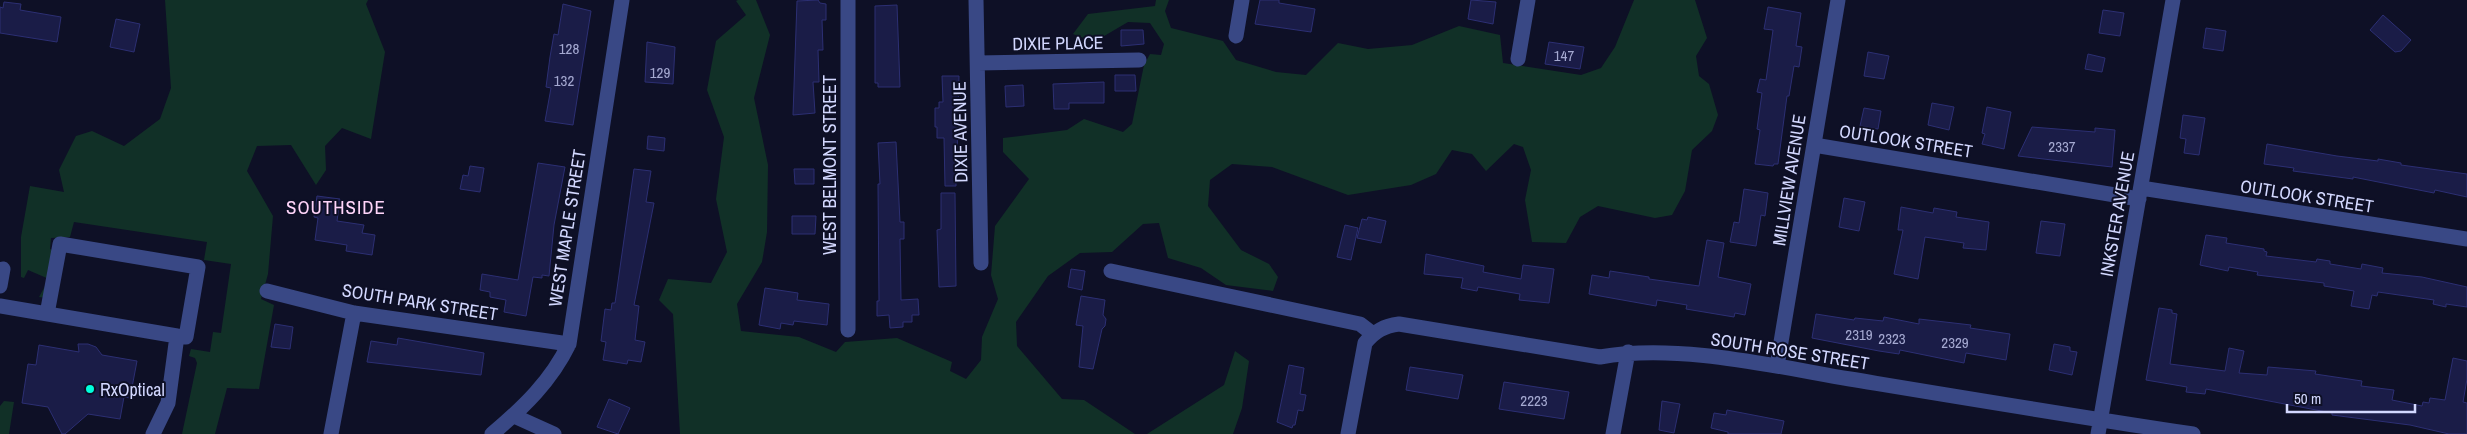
<svg xmlns="http://www.w3.org/2000/svg" width="2467" height="434" font-family="'Archivo Narrow',sans-serif">
<style>
.green{fill:#113027}
.building{fill:#1a1c47;stroke:#2c2f73}
.lines{fill:none;stroke-linecap:round;stroke-linejoin:round}
.minor{stroke:#394885;stroke-width:15}
.poi-dot{fill:#00fedc;stroke:#0e1026;stroke-width:2}
.labels{text-anchor:middle;dominant-baseline:central;stroke-width:4;stroke-linejoin:round;paint-order:stroke}
.number-label{font-size:15px;fill:#a5a9d1}
.street-label{font-size:18px;fill:#d3d8ff;stroke:#0e1026}
.poi-label{font-size:18px;fill:#d3d8ff;stroke:#0e1026;text-anchor:start}
.neighbourhood-label{font-size:19px;letter-spacing:1px;fill:#ffd5fa;stroke:#0e1026}
</style>
<rect width="100%" height="100%" fill="#0e1026"/>
<path class="green" d="M165 0H368L366 4 385 52 371 139 342 128 325 146 326 170 316 185 291 145 257 146 247 171 273 216 268 274 261 299 274 305 259 389 227 388 215 434H182L197 363 195 358 189 356 191 349 210 352 213 332 221 333 231 264 204 260 207 242 74 222 70 237 51 238 50 249 57 252 47 298 39 297 49 279 28 270 24 278 21 277V237L30 186 64 192 59 170 76 136 92 131 124 146 160 119 171 88Z
M738 0H756L770 35 754 98 768 165 767 232 762 262 737 304 741 331 799 337 836 352 845 342 897 338 952 362 950 371 966 379 981 360 982 337 998 299 991 275 995 226 1029 179 1003 152V138L1067 130 1084 119 1123 132 1132 124 1144 65 1150 54 1161 55 1164 44 1150 23 1128 22 1094 42 1073 34 1088 14 1155 6 1156 0H1169L1165 11 1171 28 1223 41 1236 60 1276 72 1306 75 1338 43 1368 49 1412 45 1459 26 1500 35 1503 63 1581 75 1601 68 1615 47 1634 0H1695L1707 38 1696 56 1699 76 1709 84 1718 115 1712 131 1692 150 1685 191 1672 215 1655 218 1598 206 1580 217 1566 243 1532 242 1525 200 1531 170 1523 147 1514 144 1486 171 1472 154 1452 150 1436 174 1411 185 1348 195 1272 167 1232 164 1210 180 1208 206 1241 250 1269 264 1278 277 1273 291 1226 285 1201 268 1168 258 1159 223 1143 224 1112 252 1080 253 1048 276 1016 322 1017 346 1062 399 1084 400 1135 434H680L673 314 659 300 668 279 711 283 727 252 716 199 724 137 707 90 716 41 746 15 736 1Z
M1235 351 1249 361 1242 408 1233 434H1147L1224 385Z
M4 401 14 402 9 434H0V406Z"/>
<path class="building" d="M818 0 820 3 826 4V20H822L823 50H818L819 82H813L815 113 793 115 797 1Z
M1260 0H1279V3L1315 9 1311 32 1255 24Z
M1471 0 1496 2 1493 24 1468 19Z
M4 2 21 4 20 10 61 17 57 42 0 33V7L3 8Z
M563 4 591 11 573 125 545 121 551 88 546 87 550 57 554 34 558 35Z
M897 5 900 87H878V83H875V6Z
M1768 7 1801 13 1796 46 1802 47 1799 67 1794 66 1789 96H1787L1778 164H1774L1773 166 1755 164 1760 130 1757 129 1762 93 1757 92 1760 79 1766 80 1773 30 1764 29Z
M2103 10 2124 13 2120 36 2099 33Z
M2383 15 2411 40 2401 51 2395 52 2370 30Z
M116 19 140 24 134 52 110 47Z
M2206 28 2226 31 2223 51 2203 48Z
M1121 30H1143L1144 44 1121 46Z
M647 42 675 47 673 84 645 82Z
M1549 42 1584 47 1580 69 1545 64Z
M1868 52 1889 56 1884 79 1864 76Z
M2088 54 2105 58 2102 72 2085 69Z
M1115 75H1135L1136 91H1115Z
M942 76H959L957 157H961V173L956 174V186H945L944 138H937V127H935V108H939V102H943Z
M1104 82V103H1069V109H1054L1053 84Z
M1023 85 1024 106 1006 107 1005 86Z
M1932 103 1954 107 1949 130 1928 125Z
M1987 107 2011 112 2004 149 1982 144 1985 134 1982 133Z
M1864 108 1881 111 1878 129 1860 126Z
M2183 115 2205 118 2199 155 2184 153 2186 139 2180 138Z
M2032 127 2095 132V128L2115 130 2112 167 2018 156Z
M648 136 665 138 664 151 647 149Z
M896 142 900 222H904V239H900L901 300 918 299 919 315H912V322H903V327L890 328 889 315 877 316V301H879L878 184H880L878 143Z
M2267 144 2337 156 2378 161V159L2401 163V165L2467 174V197L2435 190 2434 193 2353 177V179L2293 171 2294 168 2264 164Z
M538 163 565 167 554 225 549 276 542 275V278L533 277 526 316 504 312 506 300 490 297V292L480 290 482 274 518 280Z
M470 166 484 168 480 192 460 189 463 175 468 176Z
M634 169 651 171 646 202 654 203 634 305 639 306 635 340 645 342 641 362 628 360 627 364 603 360 606 342 601 341 605 309 611 310 612 303H615Z
M794 169H814V184H795Z
M1744 189 1768 193 1765 216 1761 215 1756 246 1730 242 1734 222 1739 223Z
M941 193H955L956 286 939 287 937 230 941 229Z
M317 196 340 199 337 221 364 225 362 233 375 235 372 255 346 251 347 245 315 240 318 218 314 217Z
M1844 198 1865 202 1859 231 1839 227Z
M1901 207 1933 213 1934 208 1957 212 1956 217 1989 222 1986 250 1963 248 1964 243 1925 237 1918 279 1894 274 1903 230H1898Z
M792 216H816L815 234H792Z
M1368 217 1386 221 1381 243 1357 238 1362 219 1367 220Z
M2041 221 2065 224 2060 256 2036 253Z
M1345 225 1358 228 1351 260 1337 257Z
M2206 235 2227 238 2226 243 2264 249V251L2267 252 2266 256 2316 262 2317 259 2330 261V264L2361 269 2362 264 2383 268 2382 273 2422 277 2467 287V307L2446 304V307L2433 304 2434 300 2378 292 2377 296 2372 295 2369 309 2351 306 2354 291 2324 286V283L2257 275 2258 272 2229 267 2228 271 2200 265Z
M1707 240 1724 243 1718 277 1751 284 1745 315 1735 313 1734 317 1686 309 1687 305 1657 300 1656 306 1589 294 1592 275 1609 278 1610 271 1649 277V279L1699 286Z
M1426 254 1484 266 1483 272 1521 279 1523 265 1554 269 1549 303 1519 300 1520 294 1478 287 1477 291 1461 288 1463 278 1424 274Z
M1071 269 1085 271 1082 290 1068 287Z
M765 288 798 293 797 300 829 304 827 325 794 321 793 325 781 323 780 329 759 325Z
M1081 296 1105 300 1103 315 1106 319 1105 326 1102 329 1093 369 1079 367 1083 326 1076 325Z
M2159 308 2172 310V313L2177 314 2170 364 2225 371 2229 348 2244 351 2239 373 2267 375 2268 367 2316 371 2315 374 2362 381 2361 386 2394 390 2392 400 2422 406 2423 402 2429 403 2430 398 2445 400 2453 358 2467 361V379L2463 402 2467 403V434H2449L2410 425 2332 415V413L2206 389 2205 394 2186 392 2187 387 2146 380Z
M1816 314 1854 320 1855 318 1883 321 1884 317 1919 324V319L1971 325 1970 328 2010 334 2006 360 1966 353 1964 363 1900 350 1899 354 1879 351 1812 338Z
M275 324 293 327 290 349 271 347Z
M398 338 484 353 481 375 367 362 371 341 397 345Z
M78 344H88L96 347 102 355 137 361 130 398 124 397 120 419 88 414 65 434H62L48 407 22 403 28 364 36 365 39 345 79 352Z
M2054 344 2070 347V351L2077 352 2072 375 2049 370Z
M1289 365 1304 368 1300 394 1306 395 1303 411 1298 410 1295 425H1293L1292 428 1277 422Z
M1410 367 1463 375 1458 399 1406 390Z
M1504 382 1569 392 1564 419 1499 409Z
M609 399 630 408 618 434 597 427Z
M1662 401 1680 404 1674 433 1659 430Z
M1727 410 1784 421 1781 434H1728V432L1711 428 1714 413 1726 415Z"/>
<g class="lines">
<path class="minor" d="M976 0 981 263
M1236 36 1242 0
M1518 59 1528 0
M978 63 1139 60
M1814 145 2139 199
M2141 188 2467 239
M1111 271 1360 324 1373 334
M0 286 3 269
M267 291 354 313 569 344
M0 306 177 336 168 403 153 434
M47 314 60 244 198 267 186 337 177 336
M848 330V0
M1777 366 1838 0
M514 416 554 434
M331 434 354 313
M492 434C524 407 551 381 569 344L622 0
M1348 434 1365 343C1375 331 1384 326 1399 324L1600 357C1677 343 1773 366 1850 379 1965 398 2079 417 2193 434
M1613 434 1628 352
M2098 434 2173 0"/>
</g>
<circle class="poi-dot" cx="90" cy="389" r="5"/>
<g class="labels">
<g class="number-label">
<text x="569" y="48">128</text>
<text x="1564" y="55">147</text>
<text x="660" y="72">129</text>
<text x="564" y="80">132</text>
<text x="2062" y="146">2337</text>
<text x="1859" y="334">2319</text>
<text x="1892" y="338">2323</text>
<text x="1955" y="342">2329</text>
<text x="1534" y="400">2223</text>
</g>
<g class="street-label">
<text transform="translate(1058 43) rotate(-1)">DIXIE PLACE</text>
<text transform="translate(960 132) rotate(-91)">DIXIE AVENUE</text>
<text transform="translate(1906 141) rotate(9)">OUTLOOK STREET</text>
<text transform="translate(829 165) rotate(-90)">WEST BELMONT STREET</text>
<text transform="translate(1789 180) rotate(-81)">MILLVIEW AVENUE</text>
<text transform="translate(2307 196) rotate(9)">OUTLOOK STREET</text>
<text transform="translate(2117 214) rotate(-80)">INKSTER AVENUE</text>
<text transform="translate(567 228) rotate(-81)">WEST MAPLE STREET</text>
<text transform="translate(420 302) rotate(9)">SOUTH PARK STREET</text>
<text transform="translate(1790 351) rotate(9)">SOUTH ROSE STREET</text>
</g>
<g class="poi-label">
<text x="100" y="389">RxOptical</text>
</g>
<g class="neighbourhood-label">
<text x="336" y="207">SOUTHSIDE</text>
</g>
</g>
<path d="M2287 404v8h128v-8" fill="none" stroke="#d3d8ff" stroke-width="2.5"/>
<text x="2294" y="404" font-size="15" fill="#d3d8ff" stroke="#0e1026" stroke-width="4" paint-order="stroke">50 m</text>
</svg>
